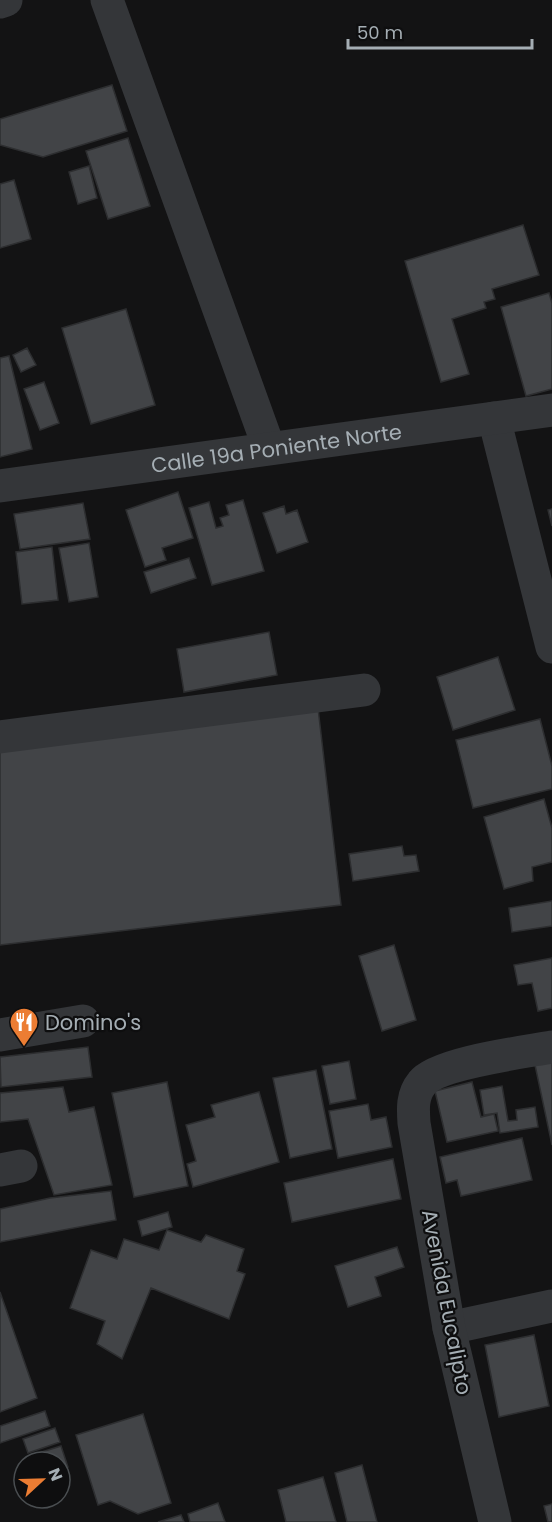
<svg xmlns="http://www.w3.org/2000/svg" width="552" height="1522" font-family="Poppins,sans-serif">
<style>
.building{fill:#424447;stroke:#2d2e30;stroke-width:1.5}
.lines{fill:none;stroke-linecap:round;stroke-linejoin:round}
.minor{stroke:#343639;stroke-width:33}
.labels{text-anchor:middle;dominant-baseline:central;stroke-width:4.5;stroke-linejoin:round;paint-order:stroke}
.street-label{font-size:21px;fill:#a5aeb4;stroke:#0e0e0f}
.poi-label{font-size:21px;fill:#a5aeb4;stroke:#0e0e0f;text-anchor:start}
</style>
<rect width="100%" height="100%" fill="#131314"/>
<path class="building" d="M112 85 127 131 43 157 0 145V119Z
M128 138 150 206 108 219 86 151Z
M89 166 97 198 78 204 69 172Z
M14 180 31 239 0 248V184Z
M523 225 539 275 492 289 495 299 484 302 486 308 452 319 469 374 441 382 405 261Z
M549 293 552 303V389L526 396 501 307Z
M126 309 155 405 91 424 62 328Z
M27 348 36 365 21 372 13 355Z
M9 356 32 449 0 457V358Z
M44 382 59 423 40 430 24 389Z
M178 492 193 538 162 548 166 560 145 567 126 510Z
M243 500 264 571 212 585 189 508 209 502 216 528 223 526 220 518 229 515 226 505Z
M83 503 90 539 20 549 14 514Z
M284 506 286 514 297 510 308 542 277 553 263 513Z
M552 509V526L548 510Z
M89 543 98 597 69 602 59 548Z
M52 547 58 600 22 604 16 552Z
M189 558 196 578 151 593 144 572Z
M269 632 277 675 184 692 177 649Z
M498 657 515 710 453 730 437 677Z
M318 708 341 905 0 945V745Z
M540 719 552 766V789L473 808 456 740Z
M544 799 552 828V862L532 867 533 881 504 889 484 817Z
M402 846 404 856 416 855 419 871 353 881 349 854Z
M552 901V926L512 932 509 908Z
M394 945 416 1020 382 1031 359 956Z
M552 958V1008L538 1011 532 983 518 985 514 965Z
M88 1047 92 1077 1 1087 0 1057Z
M349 1061 356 1099 330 1104 322 1066Z
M552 1061V1145L535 1065Z
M316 1070 332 1149 290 1158 273 1078Z
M167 1082 188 1186 134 1197 112 1093Z
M472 1082 481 1117 494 1114 498 1131 447 1142 435 1091Z
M502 1086 508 1121 517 1120 516 1110 535 1107 538 1127 500 1133 497 1113 484 1115 480 1090Z
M63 1087 69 1112 94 1107 112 1185 54 1195 28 1119 0 1122V1093Z
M259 1092 279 1162 193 1187 187 1164 196 1161 186 1125 215 1117 211 1105Z
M368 1104 371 1120 386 1117 392 1147 338 1158 329 1111Z
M522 1138 532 1180 461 1196 457 1180 446 1183 440 1157Z
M393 1159 401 1199 292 1222 284 1183Z
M111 1191 116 1220 0 1242V1209L50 1198Z
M168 1212 172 1227 142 1236 138 1221Z
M167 1230 201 1242 206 1235 244 1249 237 1271 245 1274 229 1319 151 1288 122 1359 97 1344 105 1321 70 1308 91 1250 117 1259 124 1239 159 1250Z
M397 1247 404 1267 375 1277 381 1296 348 1307 335 1266Z
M0 1292 37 1398 0 1412Z
M534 1335 549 1406 499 1417 485 1345Z
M45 1411 50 1426 0 1443V1426Z
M143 1414 171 1503 138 1514 110 1501 98 1505 76 1435Z
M55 1428 60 1442 28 1453 23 1439Z
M61 1446 68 1467 60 1470V1462H31L29 1456Z
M362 1465 377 1522H347L335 1473Z
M323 1477 336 1522H286L278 1490Z
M218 1503 225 1522H190L188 1514Z
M552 1504V1522H548L544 1506Z
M181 1515 184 1522H158Z"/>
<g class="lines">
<g class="minor">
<path d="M107 0 269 448"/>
<path d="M0 2 6 0"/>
<path d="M494 418 552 647"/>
<path id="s1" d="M0 486 552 410"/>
<path d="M0 737 364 690"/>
<path d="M0 1035 83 1021"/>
<path d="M0 1170 21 1166"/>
<path d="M449 1328 552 1306"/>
<path d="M495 1522 449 1328 414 1123C413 1109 412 1095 422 1083 437 1063 525 1052 552 1047"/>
</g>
</g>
<defs>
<g id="restaurant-pin" transform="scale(1.5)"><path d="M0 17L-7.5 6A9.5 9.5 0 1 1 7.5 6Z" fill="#ec7d33" stroke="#0e0e0f"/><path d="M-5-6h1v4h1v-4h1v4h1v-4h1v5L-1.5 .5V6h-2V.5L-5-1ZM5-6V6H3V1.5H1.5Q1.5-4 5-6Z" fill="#fff"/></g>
</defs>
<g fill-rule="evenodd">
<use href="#restaurant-pin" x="24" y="1022"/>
</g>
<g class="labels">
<g class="street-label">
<text stroke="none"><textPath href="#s1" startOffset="279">Calle 19a Poniente Norte</textPath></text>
<text transform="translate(447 1302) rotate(79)">Avenida Eucalipto</text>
</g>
<g class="poi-label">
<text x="45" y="1022">Domino's</text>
</g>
</g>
<g transform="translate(42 1480) rotate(68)"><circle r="28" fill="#0e0e0f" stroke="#4a4e51" stroke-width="1.5"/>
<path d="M0-4.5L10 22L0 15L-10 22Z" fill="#ec7d33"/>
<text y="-9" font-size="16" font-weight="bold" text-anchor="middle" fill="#a5aeb4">N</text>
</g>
<path d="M348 39v9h184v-9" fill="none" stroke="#a5aeb4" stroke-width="3"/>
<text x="357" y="39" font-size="18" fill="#a5aeb4" stroke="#0e0e0f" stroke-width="4.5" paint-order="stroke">50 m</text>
</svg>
